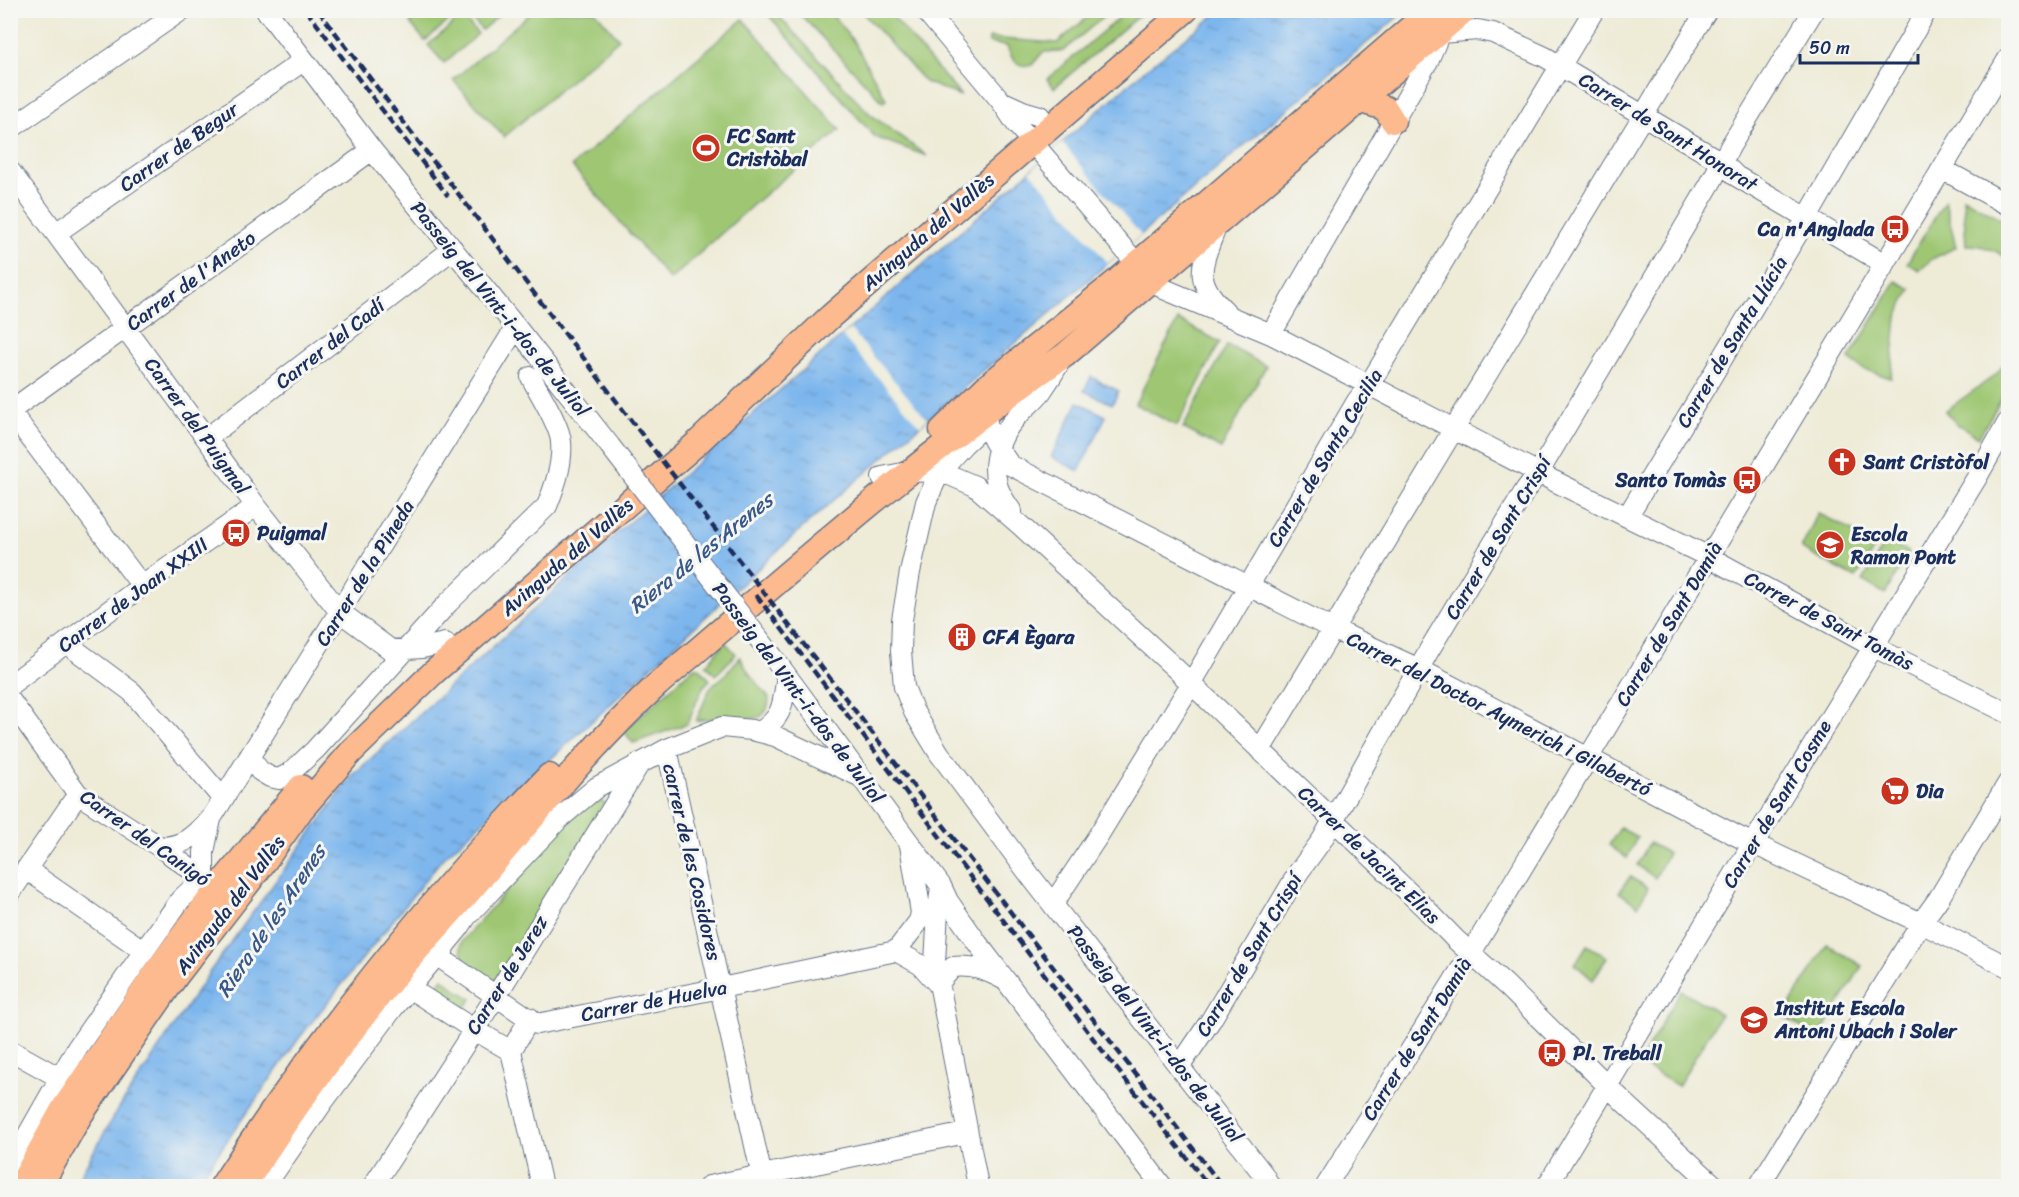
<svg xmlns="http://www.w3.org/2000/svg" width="2019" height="1197" font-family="Sriracha,sans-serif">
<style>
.green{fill:#9fc773;stroke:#5d7b68;stroke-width:1.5}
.water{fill:url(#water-ripples);stroke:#4c72a6;stroke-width:1.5}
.pier{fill:#eeebd7}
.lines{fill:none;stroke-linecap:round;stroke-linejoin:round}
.minor-casing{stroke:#657188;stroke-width:22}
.major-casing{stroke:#657188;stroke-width:27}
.minor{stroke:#fff;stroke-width:20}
.major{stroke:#fcba8e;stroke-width:24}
.rail{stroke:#1b2f5e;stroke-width:4.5;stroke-dasharray:9 4.5;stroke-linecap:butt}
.minor-bridge-casing{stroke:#657188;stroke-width:22;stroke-linecap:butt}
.minor-bridge{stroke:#fff;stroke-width:20}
.labels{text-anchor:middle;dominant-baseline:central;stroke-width:6;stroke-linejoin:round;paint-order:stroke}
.street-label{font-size:20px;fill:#1b2f5e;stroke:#f6f6f2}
.poi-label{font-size:20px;font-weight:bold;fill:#1b2f5e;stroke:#f6f6f2;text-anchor:start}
.water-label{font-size:21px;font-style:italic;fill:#385889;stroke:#f6f6f2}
</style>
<defs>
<pattern id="water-ripples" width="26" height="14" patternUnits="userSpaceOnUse" patternTransform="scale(1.5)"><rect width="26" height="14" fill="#7cb6ed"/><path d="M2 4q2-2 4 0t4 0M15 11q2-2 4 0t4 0" fill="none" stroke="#6594c3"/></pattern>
</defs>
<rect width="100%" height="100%" fill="#f6f6f2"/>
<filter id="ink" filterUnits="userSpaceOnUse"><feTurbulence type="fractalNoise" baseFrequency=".0167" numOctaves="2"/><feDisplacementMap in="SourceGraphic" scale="12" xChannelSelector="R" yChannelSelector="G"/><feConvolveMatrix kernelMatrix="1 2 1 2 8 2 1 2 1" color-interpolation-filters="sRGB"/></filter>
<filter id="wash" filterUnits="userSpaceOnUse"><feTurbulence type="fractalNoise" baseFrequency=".008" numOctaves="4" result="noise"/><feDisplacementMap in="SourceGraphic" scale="24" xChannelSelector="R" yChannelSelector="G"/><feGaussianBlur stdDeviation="1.35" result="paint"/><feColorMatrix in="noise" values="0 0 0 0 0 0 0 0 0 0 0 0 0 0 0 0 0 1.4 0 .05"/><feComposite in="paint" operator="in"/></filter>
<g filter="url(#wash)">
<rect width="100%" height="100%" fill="#eeebd7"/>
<path class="green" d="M468 10H504V11L482 30 466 12Z
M1096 10 1110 11 1063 51 1043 52 1032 65C1017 68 1011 59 1007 46L989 43V38L1057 43Z
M458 11 459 12 425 41 410 23 424 11Z
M533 11H595L619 39 504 137 453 80Z
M765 11H774L870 114 927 156 875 137Z
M797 11H829L854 42 886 99 883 102Z
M861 11H888L961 96 925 82Z
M1127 11H1144L1054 88 1047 79Z
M462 16 478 34 444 63 428 45Z
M743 19 840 130 754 204 670 280 572 166Z
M1963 197 2008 223V260C1996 249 1983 245 1966 245Z
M1945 201 1956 247 1932 259 1920 270 1907 263Z
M1896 281 1911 289 1897 317 1891 378 1863 369 1849 359Z
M1178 320 1220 342 1177 426 1135 404Z
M1227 345 1266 366 1221 449 1183 428Z
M2008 357V388L1979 437 1957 424 1945 411 1997 374Z
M1818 513 1877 544 1856 578 1801 549Z
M1887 540 1909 553 1885 594 1863 581Z
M725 642 736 654 716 675 706 665Z
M740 657 749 673 769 698C768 729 741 716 720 717 712 718 704 720 696 721L710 688 724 676Z
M694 667H699L710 680 703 687 687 724 633 743 624 731Z
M594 797 608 805 495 982C479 971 457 963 461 942L566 823Z
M1620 828 1637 837 1627 858 1609 845Z
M1649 843 1668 853 1655 878 1637 865Z
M1630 877 1648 888 1638 906 1619 892Z
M1827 944 1862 966 1818 1038 1783 1016Z
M1587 945 1607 957 1593 980 1575 964Z
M443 978 457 990 472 999 461 1013 431 994Z
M1681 990 1721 1014 1678 1086 1639 1063Z"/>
<path class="water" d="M1220 11H1405L1234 154 810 521 442 859 300 1037 207 1169 197 1186H74L117 1111 211 970 353 775 616 534 1146 69Z
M1091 377 1119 391 1112 404 1084 391Z
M1078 402 1106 416 1079 471 1051 457Z"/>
<path class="pier" d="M1062 143 1141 235 1108 263 1030 171Z
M850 329 927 419 920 426 842 336Z"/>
</g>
<g filter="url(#ink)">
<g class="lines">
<g class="minor-casing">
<path id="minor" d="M266 10 372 150 516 327 610 446
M925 10 1001 101 1017 125 1032 142 1137 264 1164 289 1271 334 1554 481 1709 557 1872 646 2008 713
M1001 101 1023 111 1040 116
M10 129 182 10
M1942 169 2008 205
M10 171 256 506 340 612 391 650 422 648 445 643
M1217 225C1202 265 1191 279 1225 311
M56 233 303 61
M1271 334 1428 61 1440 33 1478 30 1493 33 1545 57 1723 163 1736 176 1885 264
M988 401C981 427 995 445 1010 465L1333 629 1419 669 1737 836 1921 923 2008 967
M10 411 372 150
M10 411 142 586
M980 429 963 445 940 471 926 502 910 572 902 620 901 651 904 687 914 712 939 753 1032 878 1263 1174 1270 1186
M207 438 453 249
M882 477 908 472 940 471 975 486 1020 525 1176 669 1425 908 1455 939 1507 986 1625 1103 1715 1186
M1012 512C1006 503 999 494 997 484 991 462 1000 435 1015 419 1023 409 1033 402 1041 392 1048 382 1055 371 1061 360
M1627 517 1807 218 1927 10
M66 643 132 692 223 799
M773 657 941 886 948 901 978 944 1162 1186
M10 685 142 586 256 506
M10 700 78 794 160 847 211 884
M760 732C785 715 782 704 787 676
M667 749 764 1186
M1260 750 1707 10
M249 757 260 771 270 777 279 779 290 773 315 750 448 603 547 506C555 486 563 464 561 442 560 425 539 393 531 377
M160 847C185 847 195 834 212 817L516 327
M26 869 144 951
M941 886 938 911 935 962 978 1186
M10 893 78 794
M1053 904 1098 836 1191 684 1357 401 1369 385 1594 10
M468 915 560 818 597 787 667 749 722 727 752 730 775 736 857 775
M444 946 442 959 537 1024 721 988 896 951 921 965 938 984
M896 951 919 921 921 913 910 845
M405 978 409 988 473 1029 511 1051 542 1186
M938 984 953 967C973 965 986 970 1003 979
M10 1050 60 1078
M511 1051 530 1018
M1180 1066 1211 1020 1298 873 1322 840 1428 652 1526 489 1539 472 1710 184 1731 145 1814 10
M10 1166 77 1048 144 951 181 899 204 878V852L211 819
M265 1186 323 1102 394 1007 459 928 474 905
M373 1186 496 996 640 763
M709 1186 966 1133
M1326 1186 1471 953 2008 59
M1547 1186 1743 860 1976 479 2008 422
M1759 1186 1921 923 1939 898 2008 783"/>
</g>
<g class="major-casing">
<path id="major" d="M1361 101 1385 108 1393 121
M942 430 986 387 1117 281 1431 10
M20 1186 63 1109 161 965 217 889 301 787
M40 1186 79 1117 176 976 259 869 301 810 351 752 434 672 696 444 831 316 1186 10
M222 1186C317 1039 427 902 549 776
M244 1186C291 1111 344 1039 400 970 424 941 451 913 475 885 535 816 591 746 658 684 791 571 921 455 1065 355L1465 10"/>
</g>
<use href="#minor" class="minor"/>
<use href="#major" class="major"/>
<path class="rail" d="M306 10 448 196
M318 10 643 436 1222 1186
M756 595 1105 1054 1209 1186"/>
<g class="minor-bridge-casing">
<path id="minor-bridge" d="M610 446 773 657"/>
</g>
<use href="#minor-bridge" class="minor-bridge"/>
</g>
</g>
<defs>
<g id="stadium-disc" transform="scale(1.5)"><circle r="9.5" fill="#c8321e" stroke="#f6f6f2"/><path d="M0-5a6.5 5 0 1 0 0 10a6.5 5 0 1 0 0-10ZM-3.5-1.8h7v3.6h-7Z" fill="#fff"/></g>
<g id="bus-disc" transform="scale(1.5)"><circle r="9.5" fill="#c8321e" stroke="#f6f6f2"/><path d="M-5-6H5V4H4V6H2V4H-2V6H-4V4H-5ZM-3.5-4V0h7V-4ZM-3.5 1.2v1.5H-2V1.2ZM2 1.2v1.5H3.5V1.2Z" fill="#fff"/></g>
<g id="church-disc" transform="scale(1.5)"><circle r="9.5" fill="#c8321e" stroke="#f6f6f2"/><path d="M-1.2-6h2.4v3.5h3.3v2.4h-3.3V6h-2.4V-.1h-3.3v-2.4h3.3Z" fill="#fff"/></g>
<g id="school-disc" transform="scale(1.5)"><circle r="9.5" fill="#c8321e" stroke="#f6f6f2"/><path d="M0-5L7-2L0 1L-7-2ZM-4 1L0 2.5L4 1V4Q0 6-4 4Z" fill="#fff"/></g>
<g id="building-disc" transform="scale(1.5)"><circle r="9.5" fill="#c8321e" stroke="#f6f6f2"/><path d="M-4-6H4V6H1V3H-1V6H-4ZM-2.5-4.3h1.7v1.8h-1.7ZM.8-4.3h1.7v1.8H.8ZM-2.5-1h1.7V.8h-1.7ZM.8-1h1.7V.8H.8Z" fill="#fff"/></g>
<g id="supermarket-disc" transform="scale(1.5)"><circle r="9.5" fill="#c8321e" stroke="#f6f6f2"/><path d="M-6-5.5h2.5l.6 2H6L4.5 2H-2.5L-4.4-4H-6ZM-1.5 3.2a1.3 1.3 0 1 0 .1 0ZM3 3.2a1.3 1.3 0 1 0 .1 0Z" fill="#fff"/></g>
</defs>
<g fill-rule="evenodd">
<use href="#stadium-disc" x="706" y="148"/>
<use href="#bus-disc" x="1895" y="229"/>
<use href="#church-disc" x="1842" y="462"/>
<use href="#bus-disc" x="1747" y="480"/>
<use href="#bus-disc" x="236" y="533"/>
<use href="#school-disc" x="1830" y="545"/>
<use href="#building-disc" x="962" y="637"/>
<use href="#supermarket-disc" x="1895" y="791"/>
<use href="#school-disc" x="1754" y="1020"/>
<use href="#bus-disc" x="1552" y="1053"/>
</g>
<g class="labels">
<g class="street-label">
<text transform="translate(1668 132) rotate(32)">Carrer de Sant Honorat</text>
<text transform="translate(179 147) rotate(-35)">Carrer de Begur</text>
<text transform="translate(928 232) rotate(-41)">Avinguda del Vallès</text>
<text transform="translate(191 281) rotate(-36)">Carrer de l'Aneto</text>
<text transform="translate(500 309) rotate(51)">Passeig del Vint-i-dos de Juliol</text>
<text transform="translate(1732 342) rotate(-59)">Carrer de Santa Llúcia</text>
<text transform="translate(330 344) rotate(-38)">Carrer del Cadí</text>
<text transform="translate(197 426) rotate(54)">Carrer del Puigmal</text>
<text transform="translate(1325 458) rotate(-59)">Carrer de Santa Cecilia</text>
<text transform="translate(1498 538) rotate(-59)">Carrer de Sant Crispí</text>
<text transform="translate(567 557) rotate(-41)">Avinguda del Vallès</text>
<text transform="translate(365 573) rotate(-58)">Carrer de la Pineda</text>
<text transform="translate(133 595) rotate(-36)">Carrer de Joan XXIII</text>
<text transform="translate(1829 621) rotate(28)">Carrer de Sant Tomàs</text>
<text transform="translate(1669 624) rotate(-59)">Carrer de Sant Damià</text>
<text transform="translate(798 693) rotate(53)">Passeig del Vint-i-dos de Juliol</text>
<text transform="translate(1499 714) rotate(27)">Carrer del Doctor Aymerich i Gilabertó</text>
<text transform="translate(1777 804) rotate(-59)">Carrer de Sant Cosme</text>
<text transform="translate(145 838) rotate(35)">Carrer del Canigó</text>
<text transform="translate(1369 855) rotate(44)">Carrer de Jacint Elias</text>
<text transform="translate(692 862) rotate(77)">carrer de les Cosidores</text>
<text transform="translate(230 905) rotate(-53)">Avinguda del Vallès</text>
<text transform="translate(1249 955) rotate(-59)">Carrer de Sant Crispí</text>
<text transform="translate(507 975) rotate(-58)">Carrer de Jerez</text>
<text transform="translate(654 1001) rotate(-11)">Carrer de Huelva</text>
<text transform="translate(1155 1034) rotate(52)">Passeig del Vint-i-dos de Juliol</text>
<text transform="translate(1417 1039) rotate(-58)">Carrer de Sant Damià</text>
</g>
<g class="poi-label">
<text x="727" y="136">FC Sant<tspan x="727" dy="23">Cristòbal</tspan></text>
<text x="1874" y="229" text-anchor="end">Ca n'Anglada</text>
<text x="1863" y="462">Sant Cristòfol</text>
<text x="1726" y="480" text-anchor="end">Santo Tomàs</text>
<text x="257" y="533">Puigmal</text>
<text x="1851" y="534">Escola<tspan x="1851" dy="23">Ramon Pont</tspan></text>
<text x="983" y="637">CFA Ègara</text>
<text x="1916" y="791">Dia</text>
<text x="1775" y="1008">Institut Escola<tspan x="1775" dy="23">Antoni Ubach i Soler</tspan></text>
<text x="1573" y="1053">Pl. Treball</text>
</g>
<g class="water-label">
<text transform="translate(701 553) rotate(-39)">Riera de les Arenes</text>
<text transform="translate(271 921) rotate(-56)">Riera de les Arenes</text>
</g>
</g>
<rect width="2019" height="1197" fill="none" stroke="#f6f6f2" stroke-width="36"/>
<path d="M1800 54v9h118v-9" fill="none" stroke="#1b2f5e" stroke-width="3"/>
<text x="1809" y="54" font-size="18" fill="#1b2f5e" stroke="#f6f6f2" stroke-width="4.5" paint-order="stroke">50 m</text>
</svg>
